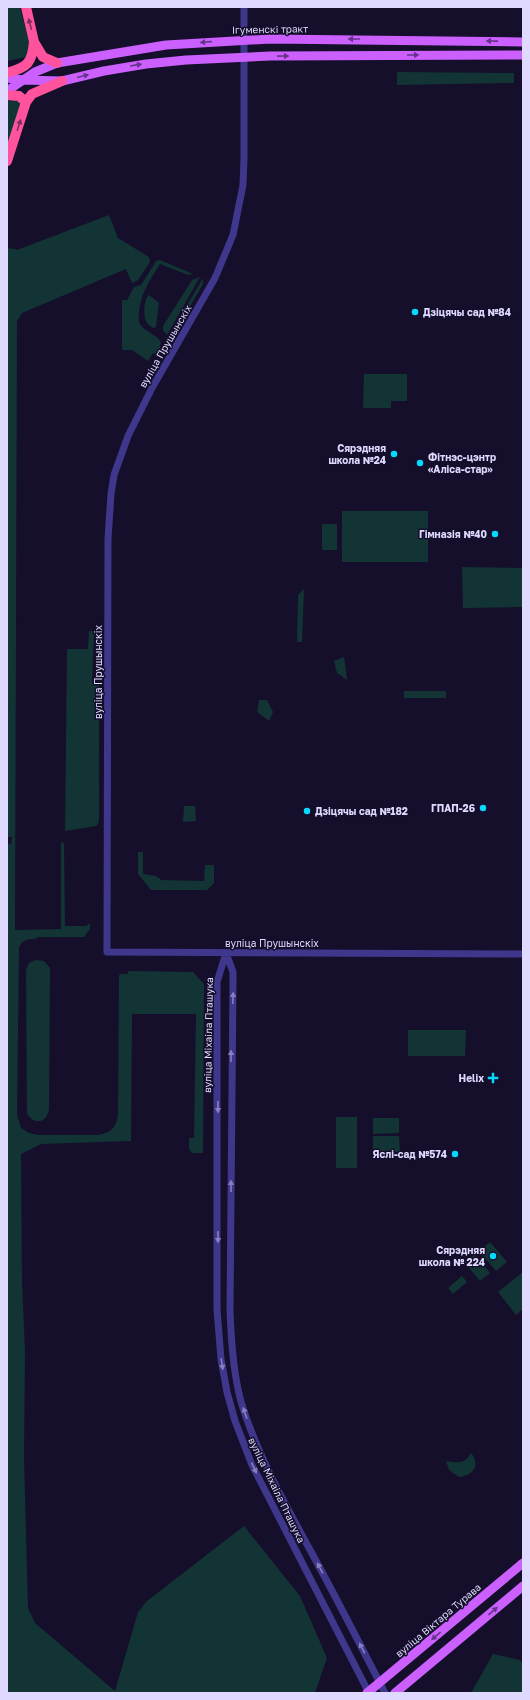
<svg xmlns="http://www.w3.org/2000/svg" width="530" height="1700" font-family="'Golos Text',sans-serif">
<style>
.green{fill:#123435}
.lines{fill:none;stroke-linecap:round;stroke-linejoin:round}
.minor{stroke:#3f378c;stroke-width:7}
.major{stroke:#cb60ff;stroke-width:9}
.highway{stroke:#ff549d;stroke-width:10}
.oneway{fill:#7e2e5e}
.oneway2{fill:#67338a}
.oneway3{fill:#8780c0}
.poi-dot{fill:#05d9ff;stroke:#150f2b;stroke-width:1.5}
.labels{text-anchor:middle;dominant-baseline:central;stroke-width:3;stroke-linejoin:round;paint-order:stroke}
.street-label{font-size:10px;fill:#dfd9ff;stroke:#150f2b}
.poi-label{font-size:10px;font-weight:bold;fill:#dfd9ff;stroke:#150f2b;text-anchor:end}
</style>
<rect width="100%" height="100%" fill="#150f2b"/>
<path class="green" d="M7 7H20L30 47 29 55 26 57 7 61Z
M397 72 514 73V83L397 85Z
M16 99 21 102 7 148V101Z
M109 215 118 238 149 257 150 262 138 280 132 283 126 269 22 313 17 321 15 930 61 929V842L64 843 65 926H86L90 923V929L84 937H37L36 939C28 939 22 939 19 948L17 1115 21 1128 29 1133 38 1135H98C111 1133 117 1127 118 1114L119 976 120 974H127L129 971 193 972 204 984 203 1153H192L189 1149V1138H194L196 1014H132L131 1141 41 1144 21 1154 22 1281 25 1351 24 1457 28 1608 35 1623 115 1691 138 1612 147 1601 244 1526 300 1596 327 1658 315 1693H7V844H11L12 837H7V248L15 249 17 250Z
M160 260 193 274 188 275 160 264C149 282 142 290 139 312 139 316 138 320 140 324 145 332 156 334 161 342L158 355 153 353 148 361 132 350H122V300H127L134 287 141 285 156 261Z
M200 277 167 335 163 330V326L192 280Z
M203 278V284L173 336H169Z
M149 295 159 303 156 327 153 328C150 326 147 324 146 321 143 315 144 299 149 295Z
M364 374H407V401H391V408H363Z
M342 511H428V562H342Z
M322 524H337V550H322Z
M462 567 523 568V607L463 608Z
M304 589 302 642H297L298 595Z
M89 631H94L92 683 99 684V820L98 824 96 826 65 831 67 649H88Z
M344 657 347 680 337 673 334 661Z
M404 691H446V698H404Z
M259 700H267L273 712 269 721 257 712Z
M184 806H195L196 821 183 822Z
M138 852H143V874L157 876V878H160V880L204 881 205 865H214V883L207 890H151L138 874Z
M36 960 44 961 50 968 49 1109C47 1124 33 1125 27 1113L26 970 29 963Z
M408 1030H466L465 1056H408Z
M336 1117H357V1168H336Z
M373 1118H399V1133L373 1134Z
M373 1136H399L400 1152H373Z
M490 1242 507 1262 496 1271 479 1251Z
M475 1254 490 1273 480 1281 464 1262Z
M523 1272V1309L516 1315 498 1292Z
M462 1276 467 1282 453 1294 448 1288Z
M471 1453C481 1465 473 1476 459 1477L449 1470 446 1461C458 1463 465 1464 471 1453Z
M493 1654 520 1660 523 1665V1693H471Z"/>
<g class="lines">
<path class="minor" d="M244 7V159L243 185 233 235 215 278 152 388 128 436 114 475 111 494 108 539 107 952 523 954
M226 953 233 972V982L230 1309C231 1341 233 1375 242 1405 259 1459 288 1509 315 1559 339 1603 362 1648 385 1693
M226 953 217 982V1309L221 1359 227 1392 235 1421 252 1465 369 1693"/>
<path class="major" d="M7 78 23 80 62 81 104 71 146 64 186 60 270 56 523 55
M7 91 35 72 57 63 166 45 270 39 523 42
M367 1693 523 1563
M395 1693 523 1586"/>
<path class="highway" d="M26 7 34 42 43 57 57 63
M7 73C28 67 32 63 34 42
M7 95 19 96 26 102
M7 161 26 102 32 94 62 81"/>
</g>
<defs><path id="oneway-solid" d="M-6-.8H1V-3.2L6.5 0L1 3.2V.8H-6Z"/></defs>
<g class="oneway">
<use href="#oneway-solid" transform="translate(30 24) rotate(-104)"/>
<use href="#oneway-solid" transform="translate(19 125) rotate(-72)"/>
</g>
<g class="oneway2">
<use href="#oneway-solid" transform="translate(354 39) rotate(-180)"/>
<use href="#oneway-solid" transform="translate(492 41) rotate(-179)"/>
<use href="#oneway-solid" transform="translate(206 42) rotate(176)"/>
<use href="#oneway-solid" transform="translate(413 55)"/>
<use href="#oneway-solid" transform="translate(283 56) rotate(-1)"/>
<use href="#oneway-solid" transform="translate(136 65) rotate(-9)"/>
<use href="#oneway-solid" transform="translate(83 76) rotate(-14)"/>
<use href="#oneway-solid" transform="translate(493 1611) rotate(-40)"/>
<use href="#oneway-solid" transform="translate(436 1636) rotate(140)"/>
</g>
<g class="oneway3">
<use href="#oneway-solid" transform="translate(233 998) rotate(-88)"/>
<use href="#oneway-solid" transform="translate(231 1056) rotate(-90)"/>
<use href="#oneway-solid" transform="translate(218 1107) rotate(90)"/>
<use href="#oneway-solid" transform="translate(231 1186) rotate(-90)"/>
<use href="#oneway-solid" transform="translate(218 1237) rotate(90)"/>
<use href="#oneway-solid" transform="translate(222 1364) rotate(81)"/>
<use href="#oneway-solid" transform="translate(245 1413) rotate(-109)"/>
<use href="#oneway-solid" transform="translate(254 1468) rotate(65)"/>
<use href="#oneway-solid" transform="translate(320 1568) rotate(-118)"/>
<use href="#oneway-solid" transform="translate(362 1648) rotate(-117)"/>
</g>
<g class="poi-dot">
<circle cx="415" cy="312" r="4"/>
<circle cx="394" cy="454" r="4"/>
<circle cx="420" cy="463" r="4"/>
<circle cx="495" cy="534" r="4"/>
<circle cx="483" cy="808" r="4"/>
<circle cx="307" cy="811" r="4"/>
<path d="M491 1072h4v4h4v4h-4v4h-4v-4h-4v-4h4z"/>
<circle cx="455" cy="1154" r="4"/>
<circle cx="493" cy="1256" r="4"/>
</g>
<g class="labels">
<g class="street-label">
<text transform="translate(270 29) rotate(-1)">Ігуменскі тракт</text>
<text transform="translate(165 346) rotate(-60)">вуліца Прушынскіх</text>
<text transform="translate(98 672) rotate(-90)">вуліца Прушынскіх</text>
<text x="272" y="943">вуліца Прушынскіх</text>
<text transform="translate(208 1035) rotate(-89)">вуліца Міхаіла Пташука</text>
<text transform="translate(277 1490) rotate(64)">вуліца Міхаіла Пташука</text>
<text transform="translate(438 1620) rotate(-40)">вуліца Віктара Турава</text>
</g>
<g class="poi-label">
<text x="423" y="312" text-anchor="start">Дзіцячы сад №84</text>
<text x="386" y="448">Сярэдняя<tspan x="386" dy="12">школа №24</tspan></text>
<text x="428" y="457" text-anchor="start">Фітнэс-цэнтр<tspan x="428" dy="12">«Аліса-стар»</tspan></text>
<text x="487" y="534">Гімназія №40</text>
<text x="475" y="808">ГПАП-26</text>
<text x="315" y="811" text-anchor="start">Дзіцячы сад №182</text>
<text x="484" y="1078">Helix</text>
<text x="447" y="1154">Яслі-сад №574</text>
<text x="485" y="1250">Сярэдняя<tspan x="485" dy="12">школа № 224</tspan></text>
</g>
</g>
<rect width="530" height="1700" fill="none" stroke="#dfd9ff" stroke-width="16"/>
</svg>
